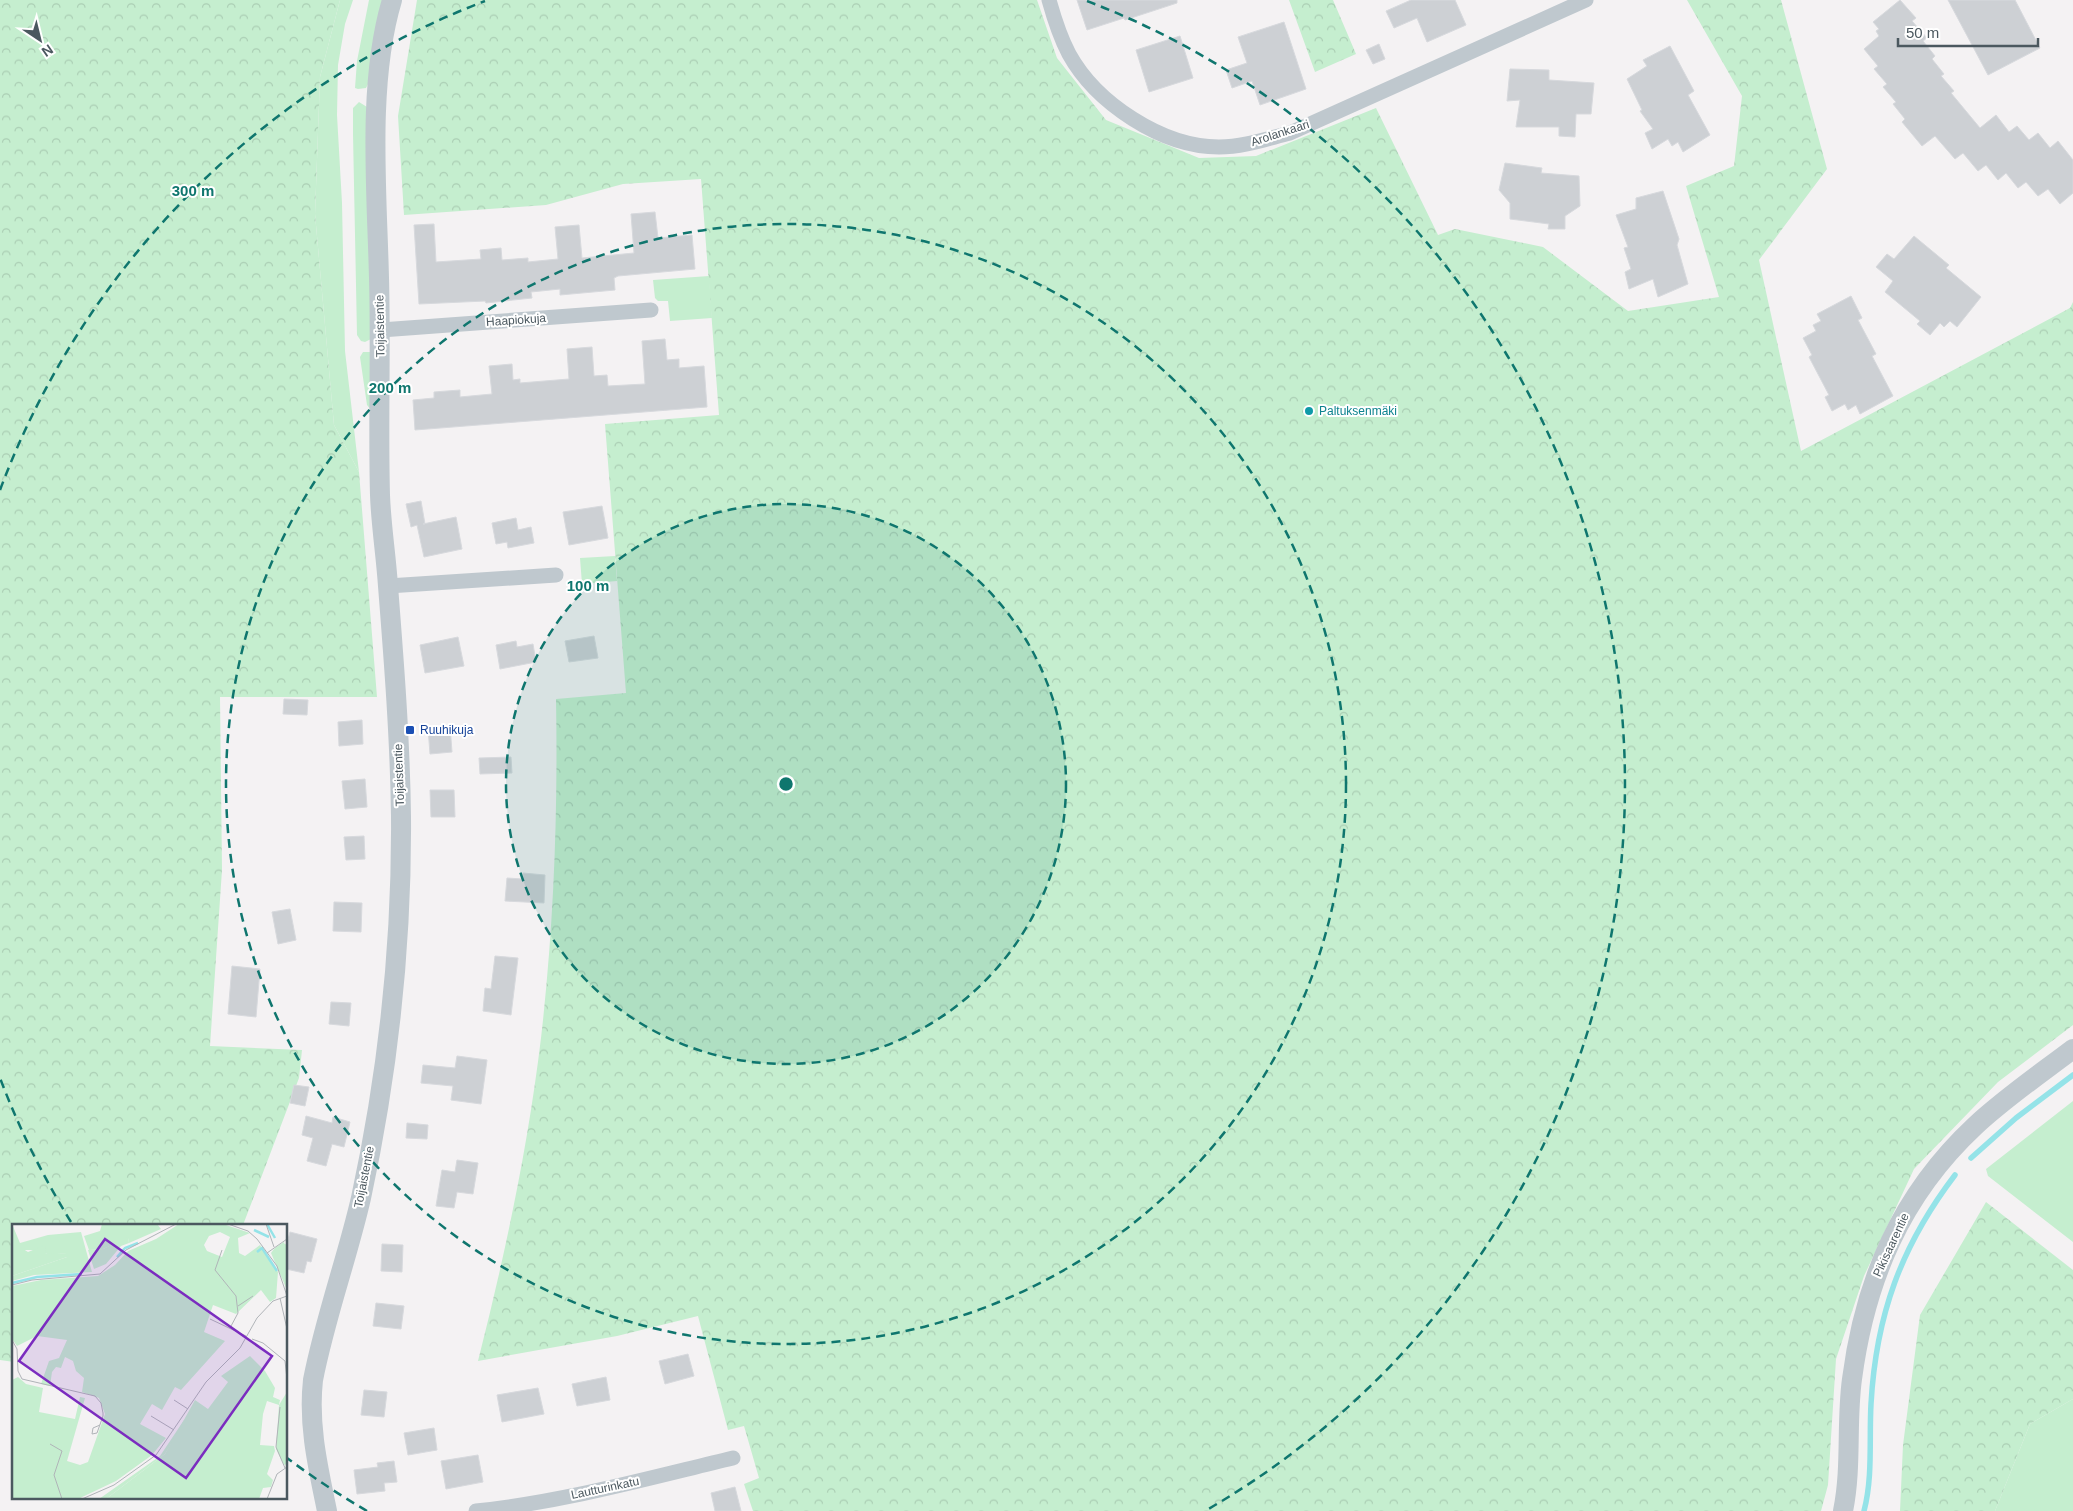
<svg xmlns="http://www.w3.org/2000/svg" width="2073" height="1511" font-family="Arial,sans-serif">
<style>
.green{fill:#c5eecf}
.forest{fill:url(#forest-crowns)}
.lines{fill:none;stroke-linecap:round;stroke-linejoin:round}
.stream{stroke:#94e3e8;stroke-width:5.5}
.building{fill:#cdd0d4;stroke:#d7d9dd}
.minor{stroke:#bfc8ce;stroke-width:15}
.tertiary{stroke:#bfc8ce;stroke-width:20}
.ring{fill:none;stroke:#0f766e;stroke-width:2.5;stroke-dasharray:9 6}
.culture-dot{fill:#0f9aa8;stroke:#fff;stroke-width:2}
.transit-dot{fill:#1a4fb4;stroke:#fff;stroke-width:2}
.labels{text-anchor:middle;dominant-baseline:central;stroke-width:4;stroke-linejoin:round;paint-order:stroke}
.street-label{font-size:12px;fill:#4b585f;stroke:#fff}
.culture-label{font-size:12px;fill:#0d838f;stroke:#fff;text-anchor:start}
.transit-label{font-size:12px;fill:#164399;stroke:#fff;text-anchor:start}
.inset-river{fill:none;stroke:#94e3e8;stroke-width:2.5}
.inset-road{fill:none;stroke:#b0b4b8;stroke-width:1}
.view{fill:#7b2cbf;fill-opacity:0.15;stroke:#7b2cbf;stroke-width:2.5}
.inset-edge{fill:none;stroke:#4b585f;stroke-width:2.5}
.centre{fill:#0f766e;stroke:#fff;stroke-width:2.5}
.ring-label{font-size:15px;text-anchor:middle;font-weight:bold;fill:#0f766e;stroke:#fff;stroke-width:4;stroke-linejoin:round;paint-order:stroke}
</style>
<defs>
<pattern id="forest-crowns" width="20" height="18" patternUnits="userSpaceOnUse" patternTransform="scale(1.25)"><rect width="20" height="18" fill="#c5eecf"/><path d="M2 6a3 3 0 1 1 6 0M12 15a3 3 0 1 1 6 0" fill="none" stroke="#abceb4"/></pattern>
</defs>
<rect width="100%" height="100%" fill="#f4f2f3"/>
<path class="green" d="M340 0H353L345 24 338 65 337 115 342 203 345 351 359 472 334 425 315 214 320 77Z
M369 0H382L369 82 366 88 358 89 355 88 357 61Z
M359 102 367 107 371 339 365 342 361 341 357 335 353 134V108Z
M709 276 712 318 670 321 668 301H658L655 298 653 280Z
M363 352H371V410L367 405 360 357Z
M615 556 617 581 582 584 580 558Z
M2073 1101V1242L1988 1176 1986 1169Z
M2073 1399V1511H1995L2030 1424Z"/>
<path class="forest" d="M0 0H340L320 77 315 214 334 425 359 472 377 697H220L222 870 210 1046 302 1050 299 1078 243 1225H14V1362L0 1360Z
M417 0H1037L1057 58 1106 120 1199 158 1256 156 1376 108 1438 235 1455 229 1543 247 1628 311 1719 297 1686 186 1734 166 1742 96 1687 0H1781L1827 169 1759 260 1801 451 2070 308 2073 302V1025L1998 1082 1914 1169 1864 1276 1836 1359 1828 1485 1821 1511H753L744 1484 759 1478 744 1426 728 1430 698 1316 617 1336 478 1361C505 1255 528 1147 541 1038 554 925 558 812 556 699L626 693 605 424 719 415 701 179 623 184 546 205 404 215 398 116Z
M1289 0H1333L1356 54 1315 72Z
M1986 1202 2073 1270V1399L2030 1424 1995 1511H1900L1903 1445 1920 1315Z"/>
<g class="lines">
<path class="stream" d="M1971 1158 2016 1118 2073 1075
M1864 1511C1873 1477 1869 1439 1871 1404 1876 1315 1901 1246 1955 1175"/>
</g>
<path class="building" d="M1077 0H1177V3L1125 20 1124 18 1087 30Z
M1411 0H1455L1466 25 1427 42 1417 18 1394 28 1386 11Z
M1900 0 1916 18 1912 21 1927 38 1923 41 1935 56 1932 59 1944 74 1941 76 1954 91 1951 93 1980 128 1996 115 2009 132 2017 126 2029 140 2038 133 2050 148 2058 141 2073 160V193L2060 204 2048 189 2038 196 2026 182 2018 188 2006 173 1998 180 1986 165 1978 171 1963 153 1955 159 1935 136 1922 146 1902 122 1905 119 1893 104 1896 102 1883 87 1887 84 1874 69 1878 66 1864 49 1879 36 1876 31 1879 29 1873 22Z
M1948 0H2015L2040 48 1988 75Z
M1284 22 1306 89 1260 105 1252 81 1232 88 1226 70 1247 63 1238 37Z
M1180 36 1193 78 1149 92 1136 50Z
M1379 44 1385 59 1373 64 1366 50Z
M1670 46 1694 91 1688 95 1710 135 1683 152 1678 142 1672 146 1668 139 1652 149 1645 133 1653 129 1640 111 1642 110 1627 79 1647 66 1643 60Z
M1510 69 1549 70V80L1594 83 1591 114H1576L1575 137 1559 136V127H1516L1520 100 1507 101Z
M1505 163 1542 168 1541 173 1579 176 1580 206 1565 216V229H1548L1549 224 1510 219V203L1499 190Z
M1663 191 1679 239 1677 245 1688 284 1658 297 1653 279 1629 289 1625 272 1631 269 1624 248 1628 247 1616 215 1636 209V198Z
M655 212 658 238 692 235 695 269 618 276 614 278 615 290 560 295V289L531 292 532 298 486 303 485 301 419 304 414 225 434 224 436 262 481 259 480 250 501 248 502 260 528 258V262L558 259 555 227 579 225 582 258 634 253 631 214Z
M1914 236 1949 265 1946 268 1981 297 1957 327 1950 321 1944 327 1940 323 1930 335 1917 324 1920 321 1885 292 1893 281 1876 267 1887 254 1894 259Z
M1851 296 1862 318 1858 320 1876 354 1872 356 1893 396 1860 414 1856 405 1848 410 1845 404 1832 411 1825 397 1829 395 1809 357 1812 355 1803 338 1816 331 1813 325 1821 321 1817 314Z
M665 339 667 360 679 359V368L704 366 707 407 415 430 413 400 434 398V392L460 390V397L492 394 489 366 512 364 513 380 520 379V383L569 379 567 349 592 347 594 376 607 375 608 386 645 384 642 341Z
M421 501 425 524H423L456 517 462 549 424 557 417 525 411 527 406 504Z
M602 506 608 538 569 545 563 512Z
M516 518 518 530 531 527 534 543 508 548 507 542 496 544 492 523Z
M594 636 598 658 569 662 565 641Z
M458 637 464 666 425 673 420 645Z
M516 641 517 647 533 644 536 662 500 669 496 645Z
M284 699 308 700 307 715 283 714Z
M362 720 363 744 339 746 338 722Z
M450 726 452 752 430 754 428 728Z
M511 757 512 773 480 774 479 758Z
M365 779 367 807 345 809 342 781Z
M430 790H454L455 817H431Z
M364 836 365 859 346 860 344 837Z
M523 873 545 875 544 903 505 901 507 878 523 879Z
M334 902 362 903 361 932 333 931Z
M290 909 296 940 278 944 272 912Z
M495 956 518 958 511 1015 483 1011 485 988 491 989Z
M232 966 260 969 256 1017 228 1014Z
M331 1002 351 1003 349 1026 329 1024Z
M457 1056 487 1060 481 1104 451 1100 453 1086 421 1083 423 1065 455 1068Z
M294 1085 309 1087 305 1106 290 1103Z
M306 1116 332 1123 333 1117 350 1122 344 1147 332 1144 326 1166 307 1161 313 1138 302 1135Z
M407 1123 428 1125 427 1139 406 1138Z
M457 1160 478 1163 473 1194 457 1192 454 1208 436 1206 442 1170 455 1172Z
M290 1232 317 1239 311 1262 307 1261 304 1273 286 1269V1247Z
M382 1244 403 1245 402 1272 381 1271Z
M376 1303 404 1306 401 1329 373 1326Z
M688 1354 694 1376 665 1384 659 1361Z
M606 1377 610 1400 577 1406 572 1384Z
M538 1388 544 1414 502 1422 497 1395Z
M364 1390 387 1392 384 1417 361 1415Z
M434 1428 437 1450 408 1455 404 1433Z
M478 1455 483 1482 446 1489 441 1461Z
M394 1461 397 1482 384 1483 385 1491 357 1494 354 1470 378 1467 377 1463Z
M735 1487 741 1511H715L711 1493Z"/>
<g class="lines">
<path class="minor" d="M1049 0C1054 18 1060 37 1069 54 1096 103 1162 147 1219 147 1244 147 1266 139 1290 133L1586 0
M381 330 651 310
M388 586 556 575
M476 1511C563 1502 649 1478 733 1458"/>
<path class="tertiary" d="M327 1511C318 1467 308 1425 313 1380 325 1318 347 1259 361 1198 388 1073 402 944 401 816 400 739 394 662 388 586 386 555 381 525 380 495 378 423 381 351 379 278 377 192 367 83 392 0
M1843 1511C1852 1467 1846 1423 1852 1379 1865 1280 1901 1195 1975 1126 2005 1098 2040 1074 2073 1049"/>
</g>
<circle cx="786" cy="784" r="280" fill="#0f766e" fill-opacity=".12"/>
<g class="ring">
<circle cx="786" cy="784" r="280"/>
<circle cx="786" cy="784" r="560"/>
<path d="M367 1511A839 839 0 0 1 287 1458M71 1222A839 839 0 0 1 0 1078M0 490A839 839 0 0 1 485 1M1087 1A839 839 0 0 1 1205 1511"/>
</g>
<circle class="culture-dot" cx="1309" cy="411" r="5"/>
<rect class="transit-dot" x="405" y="725" width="10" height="10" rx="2.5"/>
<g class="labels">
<g class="street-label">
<text transform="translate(1280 133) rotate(-18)">Arolankaari</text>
<text transform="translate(516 320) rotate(-4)">Haapiokuja</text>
<text transform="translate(380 326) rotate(-91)">Toijaistentie</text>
<text transform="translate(399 775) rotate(-92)">Toijaistentie</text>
<text transform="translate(364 1177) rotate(-79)">Toijaistentie</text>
<text transform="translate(1891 1245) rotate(-65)">Pikisaarentie</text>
<text transform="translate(605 1488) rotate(-12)">Lautturinkatu</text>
</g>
<g class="culture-label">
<text x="1319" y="411">Paltuksenmäki</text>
</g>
<g class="transit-label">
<text x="420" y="730">Ruuhikuja</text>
</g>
</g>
<g transform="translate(12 1224)">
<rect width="275" height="275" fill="#f4f2f3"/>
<path d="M0 0 8 19 36 11 69 8 80 48 22 51 0 57V52L55 33 54 29 37 31 26 26H9L0 18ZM90 0H145L149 5 117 19 116 14 91 25 77 26 72 12 88 7ZM275 16 271 19 275 21V66L259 29 262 25ZM275 168V240L272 241 264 225 267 181ZM172 196 171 201 153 230 94 275H87L148 232Z" fill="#c5eecf"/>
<path d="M167 0H211L238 9 226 14 227 29 233 32 248 21 266 48 264 74 258 78 249 66 224 90 201 81 192 108 213 117 169 166 163 163 150 186 140 180 128 200 154 214 140 231 104 257 66 275H0V156L6 153 14 160 31 164 27 188 63 195 68 173 73 174 55 237 68 241 76 238 93 190 87 174 70 168 72 154 64 147 61 137 53 133 49 144 44 143 40 148 38 162 29 160 37 137 47 134 55 116 25 112 5 122 0 115V62L29 56 86 52 103 41 116 27 144 15ZM208 8 218 13 210 33 195 27 192 21 197 12ZM116 13 117 19 109 22 94 40 82 45 76 26 91 25ZM0 18 16 28 33 21 34 30 55 29V33L0 52ZM272 18 275 34 273 44 263 24ZM238 132 253 147 263 164 261 173 268 176 267 181 255 177 251 190 248 221 262 222 263 227 255 250 261 256 259 263 251 264 247 275H94L153 230 183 176 196 185 216 158 209 152Z" fill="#c5eecf" fill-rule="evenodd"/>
<path class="inset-river" d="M255 0 263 14M242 6 257 13M245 28 250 24 265 47M105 33 113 24 126 19M0 59 25 53 70 50"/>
<path class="inset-road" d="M216 0 236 7 245 15 265 42 275 72M254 0 262 23M210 26 203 46 224 72 226 89 218 104M255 29 275 15M0 61 20 56 88 50 114 26 164 0M268 74 275 105M226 82 241 72M198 95 234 112M240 115 251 119 273 137 275 155M0 116 5 125 6 147 10 155 83 172 89 179 91 189V192L85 209 80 210 81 204 88 201M162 176 176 185M268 183 264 223 273 244M139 192 162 206M38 220 50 227 42 251 50 275M70 275 102 261 144 231 194 158 228 124 245 94 261 77 275 72M255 275 265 250 275 243"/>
<path class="view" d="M93 15 260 132 174 254 7 137Z"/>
<rect width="275" height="275" class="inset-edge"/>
</g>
<circle cx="786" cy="784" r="8" class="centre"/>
<g class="ring-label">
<text x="193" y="196">300 m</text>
<text x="390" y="393">200 m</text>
<text x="588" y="591">100 m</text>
</g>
<g transform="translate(40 40) rotate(145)" stroke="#ffffff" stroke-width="4" paint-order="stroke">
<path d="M0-4L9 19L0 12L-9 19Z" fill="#4b585f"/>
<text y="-8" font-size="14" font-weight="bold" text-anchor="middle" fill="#4b585f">N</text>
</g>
<path d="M1898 38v8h140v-8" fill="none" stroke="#4b585f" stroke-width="2.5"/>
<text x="1906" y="38" font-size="15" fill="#4b585f" stroke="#ffffff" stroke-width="4" paint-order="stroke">50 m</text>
</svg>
